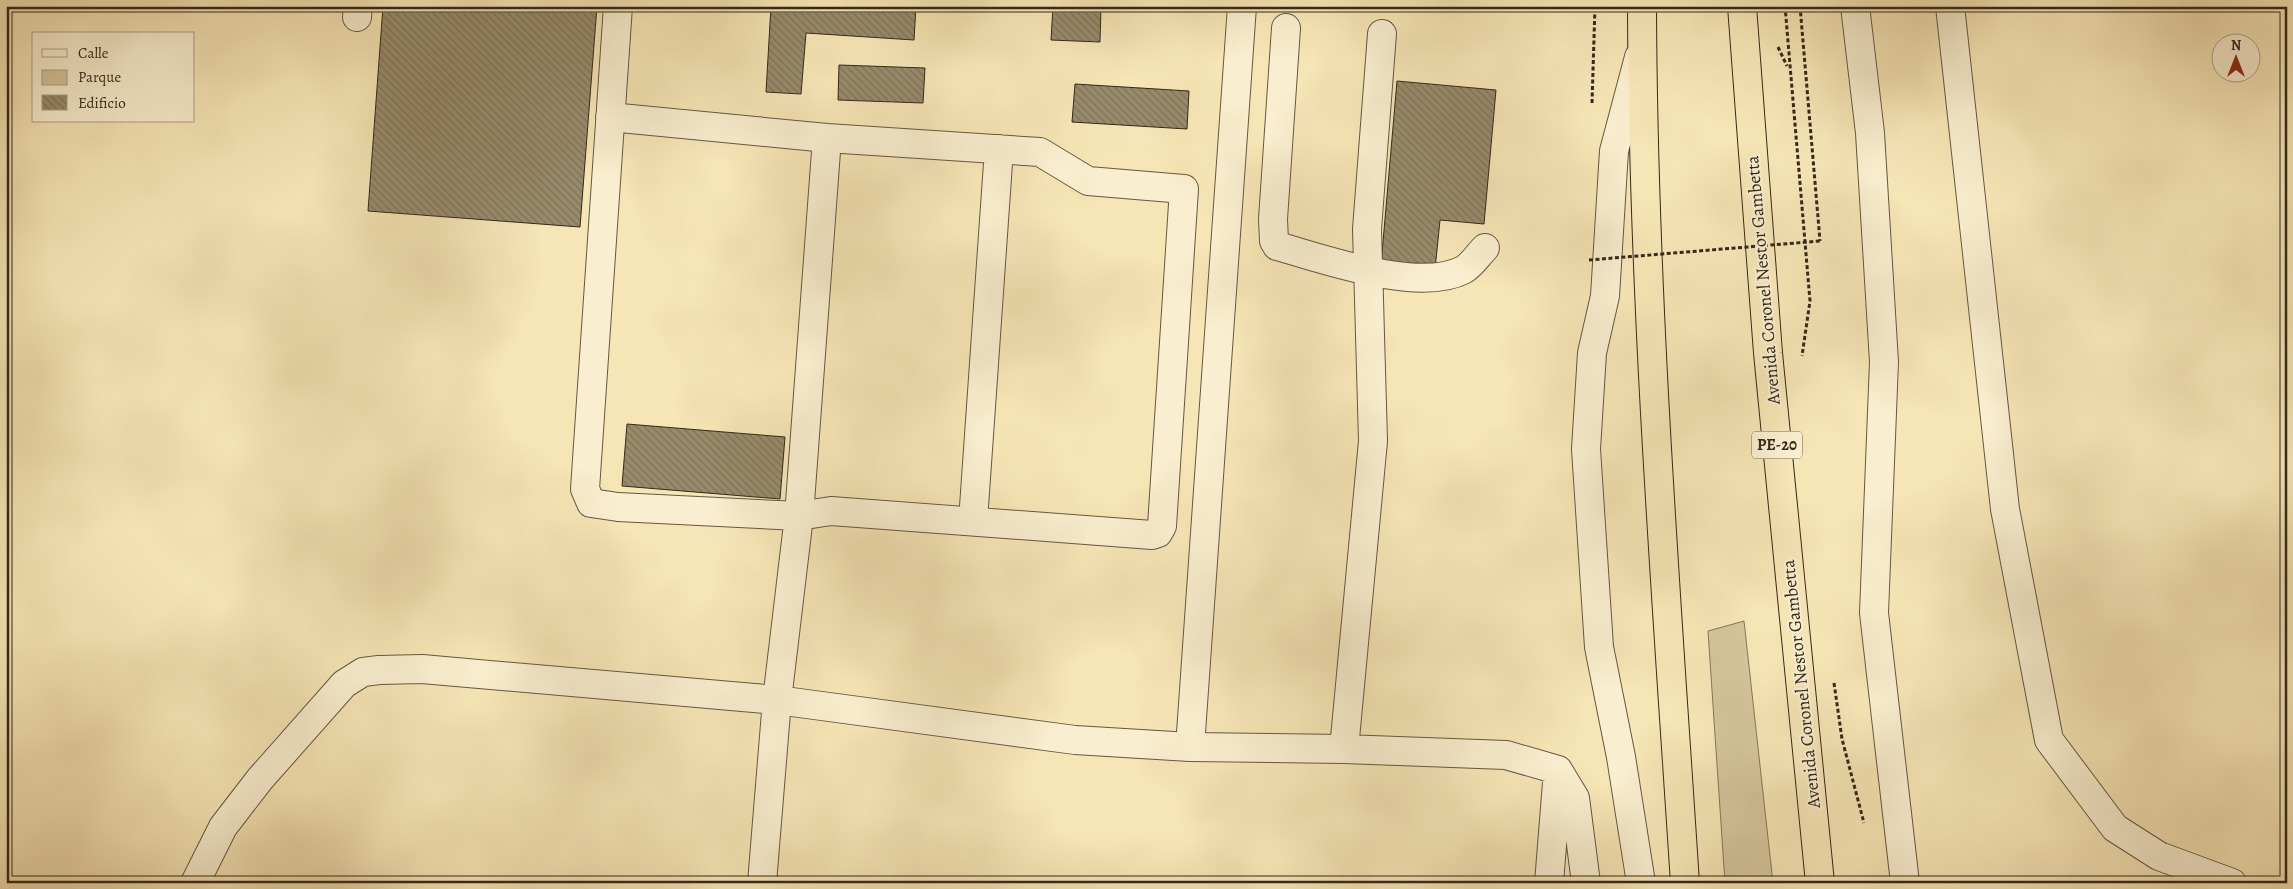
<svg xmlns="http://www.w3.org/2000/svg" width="2293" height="889" font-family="Alegreya,serif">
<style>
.green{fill:#d5c59b;stroke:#84775c}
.building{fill:url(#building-back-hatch);stroke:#33291c}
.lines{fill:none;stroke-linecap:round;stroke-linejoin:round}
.minor-casing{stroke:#645842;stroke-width:30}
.highway-casing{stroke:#33291c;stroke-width:30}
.path{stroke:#33291c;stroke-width:3;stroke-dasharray:4 2.5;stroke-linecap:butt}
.minor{stroke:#f9eecf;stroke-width:28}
.highway{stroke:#f6e5b5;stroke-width:28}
.path-bridge{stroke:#33291c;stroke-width:3;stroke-dasharray:4 2.5;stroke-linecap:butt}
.labels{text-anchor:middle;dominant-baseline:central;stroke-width:4;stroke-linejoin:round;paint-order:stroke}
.shield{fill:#f9eecf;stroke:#6e6452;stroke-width:1}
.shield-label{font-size:16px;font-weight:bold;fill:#33291c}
.street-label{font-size:18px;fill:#33291c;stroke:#f9eecf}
</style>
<defs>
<pattern id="building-back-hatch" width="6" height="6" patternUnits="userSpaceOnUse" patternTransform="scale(1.25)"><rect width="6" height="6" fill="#988b6c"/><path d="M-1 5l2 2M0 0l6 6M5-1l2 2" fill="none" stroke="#7d7258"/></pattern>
</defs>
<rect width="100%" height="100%" fill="#f6e5b5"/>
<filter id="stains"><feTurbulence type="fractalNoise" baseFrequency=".004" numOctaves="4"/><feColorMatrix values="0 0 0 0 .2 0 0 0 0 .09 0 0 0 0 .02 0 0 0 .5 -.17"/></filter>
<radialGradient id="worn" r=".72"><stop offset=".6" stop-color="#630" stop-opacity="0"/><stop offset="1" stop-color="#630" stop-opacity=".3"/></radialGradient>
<path class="green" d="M1744 621 1773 883H1725L1708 631Z"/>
<path class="building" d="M383 6H597L580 227 368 211Z
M771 6H916L914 40 806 33 801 94 766 92Z
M1053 6H1101L1100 42 1051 40Z
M839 65 925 68 923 103 838 100Z
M1397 81 1496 90 1484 224 1440 220 1435 270 1381 265Z
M1075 84 1189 91 1187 129 1072 122Z
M627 424 785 437 780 499 622 486Z"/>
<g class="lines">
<g class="minor-casing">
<path id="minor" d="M1855 6 1870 133 1884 362 1874 613 1905 883
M1950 6 2005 509 2049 740 2115 828 2159 856 2232 883
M357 17 358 6
M1286 28 1273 219 1274 241 1277 246C1324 259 1418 293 1463 270 1471 266 1478 255 1485 248
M1639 57 1614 151 1605 296 1592 353 1586 449 1599 647 1621 757 1641 883
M610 117 827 138 1040 152 1088 181 1184 189 1162 526 1158 533 1152 535 831 511 799 516 618 507 591 503 585 489 618 6
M973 521 999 149
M1190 747 1242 6
M1344 749 1373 441 1367 229 1382 34
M195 883 223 827 260 779 344 684 363 672 379 670 422 669 777 700 1075 740 1190 747 1344 749 1506 755 1558 770 1575 798 1586 883
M762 883 777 700 799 516 827 138
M1549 883 1558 770"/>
</g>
<g class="highway-casing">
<path id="highway" d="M1642 6C1643 299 1666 591 1685 883
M1742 6 1768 353 1820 883"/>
</g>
<path class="path" d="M1785 6 1810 301 1802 356
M1800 6 1820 241
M1778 47 1787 66
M1592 103 1595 6
M1834 683 1842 739 1864 823"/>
<use href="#minor" class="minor"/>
<use href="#highway" class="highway"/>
<path class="path-bridge" d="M1589 260 1820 241"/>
</g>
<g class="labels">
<rect class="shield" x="1752" y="431.5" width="50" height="27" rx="4"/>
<g class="shield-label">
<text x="1777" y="445">PE-20</text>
</g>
<g class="street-label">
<text transform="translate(1763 280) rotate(-95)">Avenida Coronel Nestor Gambetta</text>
<text transform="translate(1801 684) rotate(-96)">Avenida Coronel Nestor Gambetta</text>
</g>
</g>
<rect width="2293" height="889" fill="none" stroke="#f6e5b5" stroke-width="25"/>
<rect x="8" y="8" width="2278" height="874" fill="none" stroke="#33291c" stroke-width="2.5"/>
<rect x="12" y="12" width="2268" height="864" fill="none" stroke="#33291c"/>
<rect x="32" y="32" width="162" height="90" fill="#f9eecf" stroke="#aa9f87"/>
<rect x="42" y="49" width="25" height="8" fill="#f9eecf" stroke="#aa9f87"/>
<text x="78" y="58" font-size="15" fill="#33291c">Calle</text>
<rect x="42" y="70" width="25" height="15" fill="#d5c59b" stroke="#aa9f87"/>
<text x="78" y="82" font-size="15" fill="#33291c">Parque</text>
<rect x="42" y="95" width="25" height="15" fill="url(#building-back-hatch)" stroke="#aa9f87"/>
<text x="78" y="108" font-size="15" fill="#33291c">Edificio</text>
<g transform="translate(2236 58)"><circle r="24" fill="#f9eecf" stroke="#aa9f87"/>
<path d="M0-4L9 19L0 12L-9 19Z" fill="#8f2418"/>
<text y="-8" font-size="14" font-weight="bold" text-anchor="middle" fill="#33291c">N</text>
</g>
<rect width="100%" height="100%" filter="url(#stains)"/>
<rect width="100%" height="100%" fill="url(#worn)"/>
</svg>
